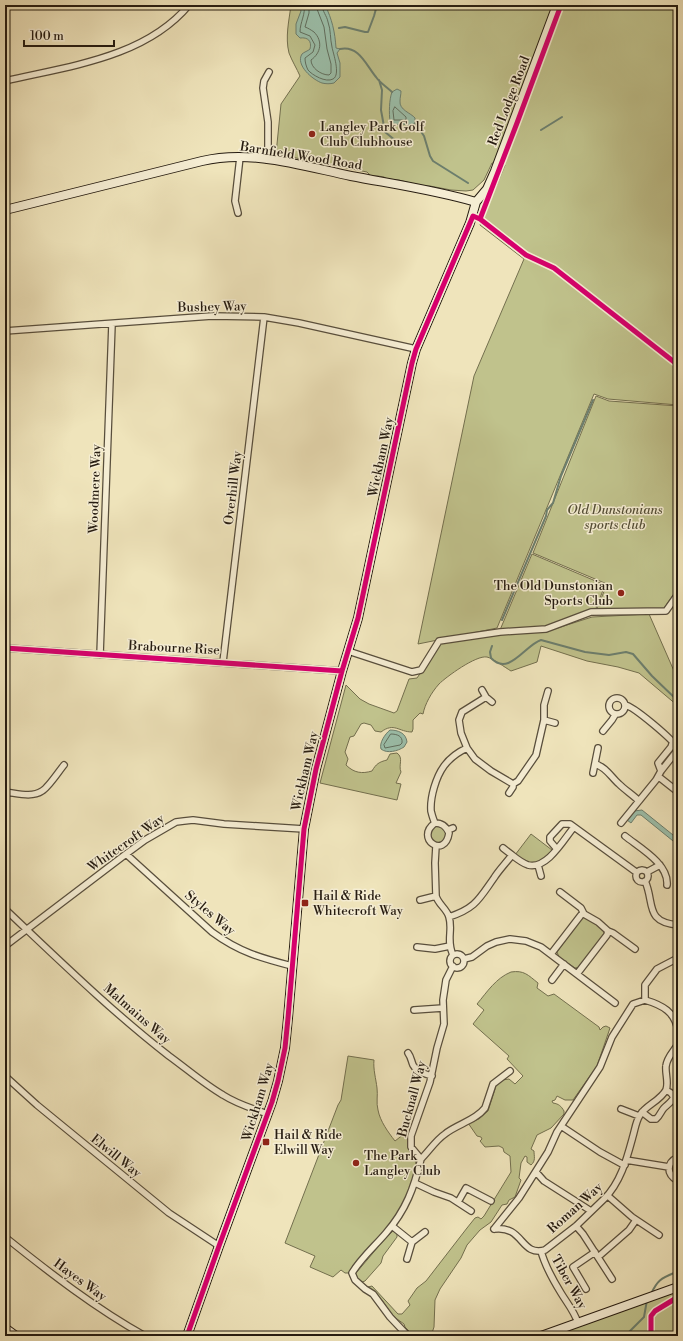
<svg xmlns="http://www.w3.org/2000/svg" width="683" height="1341" font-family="'Libre Bodoni',serif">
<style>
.green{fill:#c0c28c;stroke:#736f4e}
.water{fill:#9bbfaa;stroke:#6c7e6d}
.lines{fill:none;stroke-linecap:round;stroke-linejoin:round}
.shore{stroke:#606e5e;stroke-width:1}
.stream{stroke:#6c7e6d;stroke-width:2}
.street-casing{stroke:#584e3c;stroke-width:8}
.secondary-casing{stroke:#261c11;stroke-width:10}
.street{stroke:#f5edd3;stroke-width:5.5}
.secondary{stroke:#f5edd3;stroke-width:8}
.cycleway-casing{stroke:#f5edd3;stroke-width:8}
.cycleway{stroke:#d6006c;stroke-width:5}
.poi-dot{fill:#8f2418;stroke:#f5edd3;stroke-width:1.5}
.labels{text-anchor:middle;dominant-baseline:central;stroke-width:3;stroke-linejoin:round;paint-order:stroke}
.street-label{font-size:13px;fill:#261c11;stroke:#f5edd3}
.poi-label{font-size:13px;fill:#261c11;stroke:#f5edd3;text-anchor:start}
.park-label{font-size:13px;font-style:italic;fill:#544e36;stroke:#f5edd3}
</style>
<rect width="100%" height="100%" fill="#efe4bb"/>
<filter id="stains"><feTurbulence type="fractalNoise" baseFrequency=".005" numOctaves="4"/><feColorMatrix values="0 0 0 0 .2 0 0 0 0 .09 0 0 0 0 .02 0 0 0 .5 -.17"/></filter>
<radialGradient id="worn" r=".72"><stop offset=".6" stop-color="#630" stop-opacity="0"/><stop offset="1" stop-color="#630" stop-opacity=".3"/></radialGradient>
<path class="green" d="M291 5H678V405L608 399 594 394 497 628 418 644 474 376 524 259 480 225 505 165 492 163 484 180 473 190 466 191 451 190 430 186H422L399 180 387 179 384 177 378 176H371L367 172 276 154 281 104 300 76C297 69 292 61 289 53 285 37 289 21 291 5Z
M596 396 609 401 678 406V588L662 611H596L607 584 533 553Z
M532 554 605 585 595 611 545 628 500 630Z
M649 614 674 671 678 673V706L639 673 618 667 587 661 541 646 537 662 511 671C506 668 492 658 487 657 476 655 446 677 439 684 431 693 425 704 423 714L420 713 413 720V729L412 732C399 732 394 722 381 732L375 731 371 725 364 723 361 724 354 736 350 737 345 752 348 759 346 765C354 773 362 774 372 771 376 764 379 762 387 760L390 754 397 753C404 758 398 765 401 772L396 783 401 784 397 800 320 783 346 685 360 699 369 704 394 713 397 711 409 679 417 678 441 643 501 634 545 632 592 617Z
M436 825 442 827 446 832V837L442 842 436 844 430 837V832Z
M531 834 552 850C539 867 532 866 515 855Z
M584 917C591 919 601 926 604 932L603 936 580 967 575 968 559 957 557 952 581 919Z
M511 972C524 970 528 975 538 983L537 988 548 996 554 994 599 1027 600 1030 603 1027 606 1026 610 1028 597 1066 573 1100H565L557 1096 555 1100 552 1101 553 1103C559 1104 561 1106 564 1111V1114L551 1128 537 1135 531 1149 534 1151C534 1156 536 1161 531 1165L527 1162V1157L525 1156 521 1163 519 1178 521 1180 515 1197 509 1200 507 1204 502 1205 491 1222 480 1230 467 1245 461 1258 440 1289 435 1300 434 1327 431 1336H414L405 1327 404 1324 397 1319 390 1312 382 1300 368 1287 372 1286 398 1314H402L410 1305 408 1301 417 1288 426 1281 467 1228 475 1218 478 1217 481 1219 484 1216 511 1172C511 1167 510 1161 510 1156L504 1152 503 1148 499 1146 485 1147 480 1141 482 1139 481 1137 477 1136 468 1123 479 1119 488 1111 496 1086 502 1080 509 1079 515 1084 523 1076 507 1059 509 1056 473 1024 484 1010 477 1004C487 992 496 978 511 972Z
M348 1056 374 1060C373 1069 376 1079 377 1088 378 1095 376 1103 378 1110 380 1121 388 1132 395 1141L404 1134 408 1136V1147L414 1157 417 1167 408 1193 397 1215 388 1227 354 1264 349 1273H345L341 1270 333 1277 310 1267 315 1256 285 1243 338 1105 341 1100Z
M393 1231 397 1233V1237L383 1256 381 1263 365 1281 362 1282C359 1281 355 1276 356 1273L384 1240Z
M678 1291V1336H553Z"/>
<path class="water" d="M299 5H325C332 19 335 32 336 48L340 49 337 53 340 63V77L334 83C330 84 326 84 322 83 313 80 295 65 302 54 304 52 308 51 310 49 312 41 308 37 300 38L296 34V24L301 11Z
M397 89 401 91C401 95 400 97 400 101 399 110 411 113 415 118V123L411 126 403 124 394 125 390 122C389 113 389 100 392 92Z
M390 730C398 730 406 733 407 742L404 747C398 751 387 754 381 749 379 743 385 734 390 730Z
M642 810 678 839V845L641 815H637L631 823 627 820 634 811Z"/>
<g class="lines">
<path class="shore" d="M304 5C306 14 300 22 300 32L310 36 315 45 313 52 305 58C305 62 306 66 308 70 312 75 326 83 333 79 341 75 333 53 332 47 330 39 331 30 328 22 327 16 322 11 322 5
M309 5V13L305 27C308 28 311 30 314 32 323 41 321 53 311 60 311 68 321 75 329 75L331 73V64L327 49 324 27 317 9V5
M395 107 406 117V120H394L393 111Z
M391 734C397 734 403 736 402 743L400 745 385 748 384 745Z"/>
<path class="stream" d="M339 28 345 27 365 32H368L374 16 377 5
M340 49C359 45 366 65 376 77 380 83 387 87 392 92
M379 80 382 90 381 110 385 132 401 145
M415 123 424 136 430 156 433 161 468 183
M541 130 562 117
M502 620 546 516 547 510 553 503 561 476 593 400
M492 646 490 652 491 658C509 677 525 645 541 640L585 652 609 655 626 652 633 654 652 676 678 701
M651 1294C657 1281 661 1278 674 1273L675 1266 678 1259
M625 1336 644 1317 647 1300"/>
<g class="street-casing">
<path id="street" d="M5 81C68 66 145 58 189 5
M268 160V122L263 88 264 81 269 72
M238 213 235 201 240 157
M5 331 212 316 264 317 299 323 416 349
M5 648 342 671
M348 651 412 672 421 670 439 641 500 632 546 629 591 612 666 611 678 594
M100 655 112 324
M223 662 264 317
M482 690 486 697 462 712 459 720 461 733 467 748 475 759 491 771 513 784 518 781 536 755 544 720V705L548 691
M486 697 492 702
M609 706a8 8 0 1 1 16 0a8 8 0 1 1-16 0Z
M544 720 555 723
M603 731 612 720 615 715
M595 764C606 767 611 777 619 784 625 790 633 795 639 801
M661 771 658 763 671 747 673 741
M593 773 598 748
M659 777 678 792
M5 792C16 793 32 798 42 791 48 788 59 771 64 765
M509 793 513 787V784
M435 823C433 819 432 815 431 811 430 797 436 777 444 766 450 758 458 752 467 748
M435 823C442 823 446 826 449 833 445 860 414 838 435 823Z
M621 823 656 780 661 771 676 752 677 748C674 740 633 706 625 705
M448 830 453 828
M625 836C640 848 669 864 667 885
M436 846 435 863 436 896C438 904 447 909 449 917 453 930 446 940 453 955
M503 848 512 855
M556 848 550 841V837L562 824H570L636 872
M126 854 212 932C239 952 261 958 292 966
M538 865 541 876
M636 876a6 6 0 1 1 12 0a6 6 0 1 1-12 0Z
M647 872 660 865
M645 881C655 903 644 922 678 925
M560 892 581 908 584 914
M420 900 436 896
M5 909C58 959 111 1011 169 1056 187 1069 204 1084 223 1095 237 1104 253 1109 268 1114
M449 917C476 908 479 899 494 878 499 870 506 863 512 855 517 859 522 863 528 865 547 870 564 839 574 827
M5 946 126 854 145 840 176 822 184 821 193 820 224 824 304 829
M417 947 435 949 450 946
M450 961a7 7 0 1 1 14 0a7 7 0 1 1-14 0Z
M551 954 581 915 584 914 598 922 608 931 613 933 635 949
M464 959 472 957 487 946 496 942 510 939 526 941 541 947 615 1003
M577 974 607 935 608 931
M552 980 564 964
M645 1000C662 1005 676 1012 678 1032
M414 1010 443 1008
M408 1053C411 1057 411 1060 413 1065 417 1072 425 1074 432 1076
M5 1076 37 1105 169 1213 219 1246
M621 1109 639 1116
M642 1112 651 1119H656C660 1116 661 1111 664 1108 668 1104 672 1102 674 1097L671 1093 666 1090
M561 1126 600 1152 622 1164 625 1165
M678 1157C666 1163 666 1174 678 1181
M421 1159 411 1147V1136L430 1082 437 1048 444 1024 443 1000 446 980 453 966
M421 1159C429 1151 436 1140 445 1134 457 1124 475 1121 485 1108L493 1084 510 1071
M626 1160 669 1167
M536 1172 544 1181 591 1211
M415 1183 434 1192 451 1198 471 1211
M608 1196 632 1217 659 1235
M458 1202 466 1188 491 1201
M392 1226 412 1242 407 1259
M576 1226 583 1234 612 1279
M494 1229 519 1198 548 1152 557 1132 600 1067 612 1037 633 1004 645 1000V985L657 969 678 958
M494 1229C524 1225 520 1257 545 1250L576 1226 604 1199C621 1182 627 1158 633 1136 635 1129 636 1121 640 1115 646 1105 660 1101 666 1090 669 1083 665 1073 666 1066 667 1057 674 1051 678 1044
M5 1237C50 1273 95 1308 145 1336
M412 1242 425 1232
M541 1251C545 1266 553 1280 561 1293 567 1303 574 1311 578 1323
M598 1257 629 1230 636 1220
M586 1289 573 1267 595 1252
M408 1336 390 1317 373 1294 365 1289 355 1280 352 1273C361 1258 375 1246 386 1233 406 1210 414 1188 421 1159"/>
</g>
<g class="secondary-casing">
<path id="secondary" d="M5 210 202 161C251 149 303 166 351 176 393 184 435 190 476 202
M5 1328 16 1336
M187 1336 219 1246 272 1102 278 1081 285 1048 288 1018 304 829 316 769 342 671 358 618 412 363 416 349 470 223 476 202 487 189 495 171 557 5
M541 1336 678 1287"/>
</g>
<use href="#street" class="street"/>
<use href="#secondary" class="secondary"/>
<g class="cycleway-casing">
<path id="cycleway" d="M480 219 517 123 561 5
M5 648 342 671
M187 1336 219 1246 272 1102 278 1081 285 1048 288 1018 304 829 316 769 342 671 358 618 412 363 416 349 473 216 480 219 526 255 554 268 678 365
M651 1336V1316L655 1311 678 1297"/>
</g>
<use href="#cycleway" class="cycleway"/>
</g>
<g class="poi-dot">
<circle cx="312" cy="134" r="4"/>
<circle cx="621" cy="593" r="4"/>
<rect x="301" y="899" width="8" height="8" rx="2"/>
<rect x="262" y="1138" width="8" height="8" rx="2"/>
<circle cx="356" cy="1163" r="4"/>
</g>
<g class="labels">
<g class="street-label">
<text transform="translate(509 101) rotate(-69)">Red Lodge Road</text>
<text transform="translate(301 156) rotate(9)">Barnfield Wood Road</text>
<text transform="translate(212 307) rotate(-1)">Bushey Way</text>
<text transform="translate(381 457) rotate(-78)">Wickham Way</text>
<text transform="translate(233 488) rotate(-83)">Overhill Way</text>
<text transform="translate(95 489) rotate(-88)">Woodmere Way</text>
<text transform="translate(174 648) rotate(3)">Brabourne Rise</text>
<text transform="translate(305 771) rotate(-77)">Wickham Way</text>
<text transform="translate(126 843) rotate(-35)">Whitecroft Way</text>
<text transform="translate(210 913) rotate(40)">Styles Way</text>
<text transform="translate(137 1014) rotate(41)">Malmains Way</text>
<text transform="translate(412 1099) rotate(-75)">Bucknall Way</text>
<text transform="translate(258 1102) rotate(-73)">Wickham Way</text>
<text transform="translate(116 1156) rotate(39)">Elwill Way</text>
<text transform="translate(575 1208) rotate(-42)">Roman Way</text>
<text transform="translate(80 1280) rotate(36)">Hayes Way</text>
<text transform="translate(569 1282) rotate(61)">Tiber Way</text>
</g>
<g class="poi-label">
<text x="320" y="127">Langley Park Golf<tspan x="320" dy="15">Club Clubhouse</tspan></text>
<text x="613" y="586" text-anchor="end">The Old Dunstonian<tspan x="613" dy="15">Sports Club</tspan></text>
<text x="313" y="896">Hail &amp; Ride<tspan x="313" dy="15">Whitecroft Way</tspan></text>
<text x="274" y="1135">Hail &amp; Ride<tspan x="274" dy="15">Elwill Way</tspan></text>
<text x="364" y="1156">The Park<tspan x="364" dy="15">Langley Club</tspan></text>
</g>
<g class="park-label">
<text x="615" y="510">Old Dunstonians<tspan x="615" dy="15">sports club</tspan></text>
</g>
</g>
<rect width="683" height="1341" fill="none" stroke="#efe4bb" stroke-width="20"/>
<rect x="6" y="6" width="671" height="1329" fill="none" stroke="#261c11" stroke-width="2"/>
<rect x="10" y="10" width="663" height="1321" fill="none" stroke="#261c11"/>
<path d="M24 40v6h90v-6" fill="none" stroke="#261c11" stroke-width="2"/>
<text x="30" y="40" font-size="12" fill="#261c11" stroke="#f5edd3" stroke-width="3" paint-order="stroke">100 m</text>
<rect width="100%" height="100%" filter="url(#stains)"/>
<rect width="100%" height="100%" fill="url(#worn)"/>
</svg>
